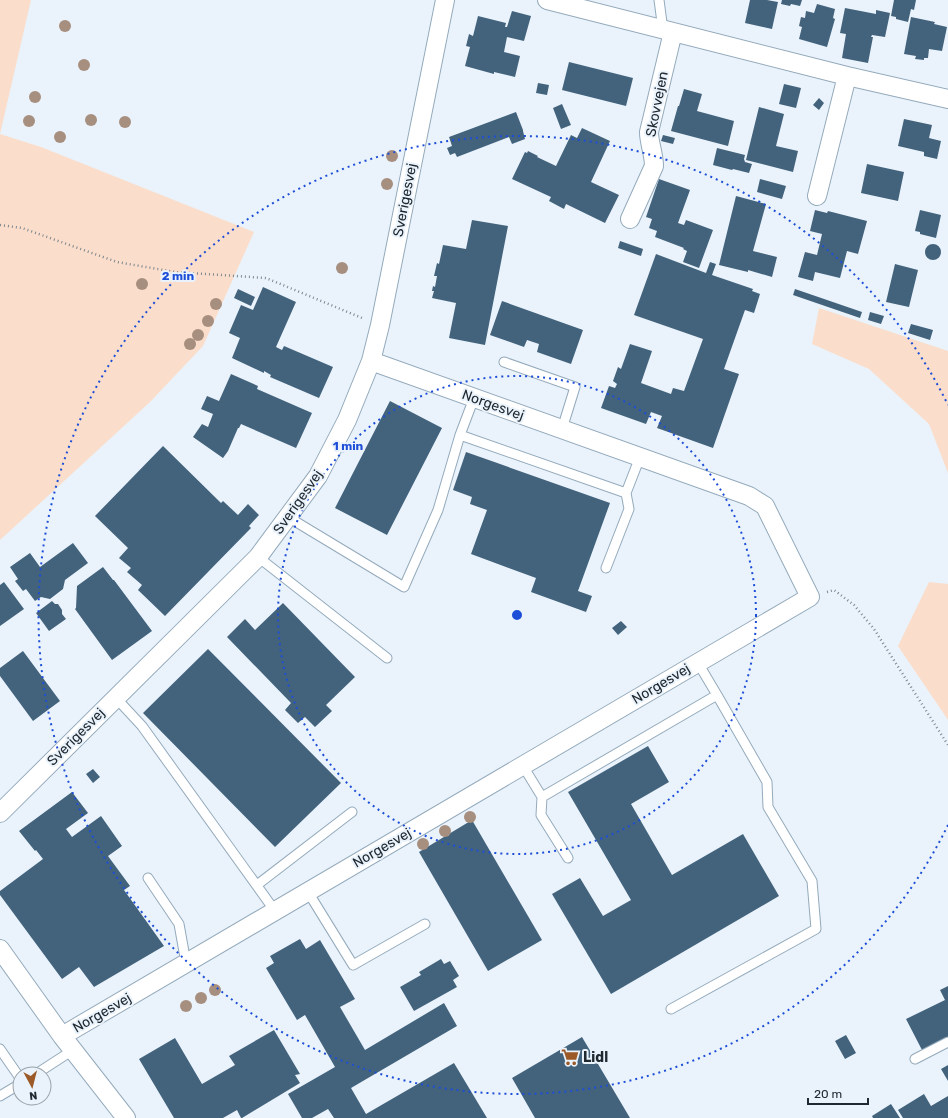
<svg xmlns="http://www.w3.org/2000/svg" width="948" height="1118" font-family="Rubik,sans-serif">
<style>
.green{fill:#faddca}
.building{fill:#43637d}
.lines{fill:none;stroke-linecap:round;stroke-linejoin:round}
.lane-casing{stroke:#94aabc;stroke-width:11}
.street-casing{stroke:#94aabc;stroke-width:20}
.path{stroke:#7e878e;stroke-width:2.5;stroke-dasharray:1 3;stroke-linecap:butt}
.lane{stroke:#fff;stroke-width:9}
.street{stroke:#fff;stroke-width:18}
.tree{fill:#a78f7f}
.ring{fill:none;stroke:#1d4ed8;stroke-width:2;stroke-dasharray:2 4}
.labels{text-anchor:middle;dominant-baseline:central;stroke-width:4;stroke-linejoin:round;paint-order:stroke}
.street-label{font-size:14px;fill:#202930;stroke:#eaf3fb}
.poi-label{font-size:14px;font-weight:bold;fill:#202930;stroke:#eaf3fb;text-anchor:start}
.centre{fill:#1d4ed8;stroke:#eaf3fb;stroke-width:2}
.ring-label{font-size:12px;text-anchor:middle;font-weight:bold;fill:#1d4ed8;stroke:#eaf3fb;stroke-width:4;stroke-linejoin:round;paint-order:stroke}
</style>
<rect width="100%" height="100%" fill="#eaf3fb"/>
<path class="green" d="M0 0H31L0 134 41 147 254 232 203 346 150 402 0 540Z
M819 308 948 351V473L929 424 869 369 812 344Z
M929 582 948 584V720L898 646Z"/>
<path class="building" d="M750 0H767L778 2 772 29 745 23Z
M782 0H802L800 6 791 4 790 6 781 4Z
M894 0H916L914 10 911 9 908 22 896 19V17L891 16Z
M817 4 835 9 833 18 835 19 827 47 799 39 802 27 799 26 801 17 805 18 806 11 814 13Z
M845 8 876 14V10L890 13 885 37 872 35 871 37H873L868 63 842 58 846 34 840 33Z
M512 11 531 16 524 41 507 37 504 52 520 56 515 77 494 72V74L465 66 470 47 466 46 469 34 473 36 478 16 506 23 505 27H507Z
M911 17 935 22 934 24 947 27 942 51 929 49 928 58H924V60L915 59 916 56 904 54Z
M569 62 633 78 626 106 562 90Z
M538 83 549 85 547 95 536 93Z
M784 84 801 88 796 108 779 104Z
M684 89 702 94 697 111 734 121 728 146 671 131 678 106H679Z
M819 98 824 103 819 110 813 105Z
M562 104 571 125 561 129 553 108Z
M759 107 784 114 776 146 798 151 793 172 746 160Z
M516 112 523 130V131L525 139 512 144 509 137 457 157 455 153 450 155 447 148 452 146 449 137Z
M904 119 932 125 929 138 941 141 937 159 924 156V152L898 146Z
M582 128 610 141 591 182 619 195 605 223 566 204 564 209 549 201 551 197 512 179 525 152 527 153 528 151 538 156 537 157 556 166 571 135 577 138Z
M663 135 675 138 673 144 661 141Z
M717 148 745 155 744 159 745 162 752 164 749 173 733 169 732 170 713 165Z
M867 164 904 172 898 201 861 193Z
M659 179 690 190 678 223 684 225 686 220 713 230 699 268 683 262 687 251 683 249 684 248 655 237 657 231 649 228 652 219 646 217Z
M760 179 786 186 782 199 757 192Z
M736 196 766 204 753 251 777 257 772 277 748 270V272L719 265Z
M815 210 827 213 828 211 867 221 858 254 847 251 840 278 815 272 813 281 798 277 805 252 817 255 822 234 810 231Z
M920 210 941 215 936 238 920 234V232L915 231Z
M472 220 508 226 485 345 449 338 456 303 432 298 434 291H432L433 286 435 287 437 276H434L437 263 439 264 443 245 466 249Z
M620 241 643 249 641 256 618 248Z
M925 252a8 8 0 1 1 16 0a8 8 0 1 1-16 0Z
M656 254 706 273 710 262 716 264 712 275 753 289 752 291 760 294 754 313 745 310 724 369 739 374 713 448 657 428 662 416 651 412 646 424 601 408 609 386 615 388 617 384 613 381 618 367 621 369 630 344 652 351 641 383 671 394 673 388 684 391 703 339 634 315Z
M895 264 918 270 909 307 886 302Z
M263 287 296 302 276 347 282 350 284 346 333 367 319 398 270 377 271 375 264 371V373L232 358 240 338 229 333 241 305 253 310Z
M238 289 255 297 251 306 234 298Z
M795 289 862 312 860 318 793 295Z
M502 301 583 330 571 364 537 352 539 344 527 340 524 347 490 335Z
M870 312 884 316 881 324 868 320Z
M911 324 933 330 930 340 908 333Z
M231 374 258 386 257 389 312 413 296 448 241 424 239 428H238L228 451 223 458 193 437 202 424 208 427 213 414 201 409 207 396 219 401Z
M390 401 442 428 387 535 335 508Z
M163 446 221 503 223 501 238 515 248 504 259 515 249 526 251 528 165 616 138 590 142 585 127 572 131 568 119 558 128 548 95 516Z
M466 452 610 503 578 591 592 596 586 612 531 592 536 578 471 554 487 510 470 504 472 497 453 490Z
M73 543 88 563 65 580 63 589 50 599 41 597 35 601 26 589 23 591 15 581 18 579 10 567 30 553 40 567Z
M103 567 113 580H114L152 631 112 660 75 609 76 608 77 586Z
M4 582 24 609 0 626V585Z
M52 601 55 604H58L62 610V614L66 619 49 631 36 613Z
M283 603 355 677 326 705 332 711 315 727 305 717 298 723 285 710 291 703 227 637 245 619 255 630Z
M621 621 627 627 618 635 612 628Z
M208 649 341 783 275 847 143 713Z
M23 651 60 701 33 721 0 676V668Z
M648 746 669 782 631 804 672 875 743 834 779 896 611 994 552 894 580 878 603 916 631 900 568 792Z
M93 769 100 777 93 783 86 774Z
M72 792 88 813 66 829 72 837 101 816 122 846 108 856 130 886 124 890 164 946 94 987 79 967 62 979 0 895V891L43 859 36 850 35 851 19 831Z
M472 820 542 940 488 971 419 852Z
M300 939 306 949 320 940 355 999 340 1007 365 1050 444 1003 457 1026 351 1088 366 1114 454 1063 487 1118H334L328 1109 312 1118H302L288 1094 335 1067 305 1015 297 1020 266 968 274 963 270 956Z
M441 959 444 964 450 961 459 976 453 980 457 987 414 1011 400 987 421 975 419 972Z
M948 986V1037L922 1050 906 1019 945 1000 940 990Z
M274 1030 300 1074 295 1075 300 1083 242 1118H241L237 1110 223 1118H174L139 1059 175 1038 202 1084 235 1065 229 1056Z
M846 1035 856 1053 845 1059 835 1041Z
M582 1037 630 1118H535L512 1078Z
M948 1065V1081L941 1069Z
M924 1094 931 1106 948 1096V1118H903L898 1110Z
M891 1104 900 1118H873L872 1116Z"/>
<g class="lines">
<g class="lane-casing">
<path id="lane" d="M659 0 663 30
M504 362 575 387 562 429
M460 435 626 493 640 457
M288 517 404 587 438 510 460 435 474 398
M258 557 387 658
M606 568 629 509 626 493
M116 698 142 726 275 911
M523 766 542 797 717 695 698 663
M542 797 541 815 568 858
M148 878 179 924 186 963
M257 885 352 812
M308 892 353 965 425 924
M671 1009 816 929 812 881 768 807 767 782 717 695
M0 1049 20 1078
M915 1059 948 1042
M36 1074 73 1050
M0 1096 20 1084"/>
</g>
<g class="street-casing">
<path id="street" d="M547 0 847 76 948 99
M817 196 847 76
M630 219 654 166C654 154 649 143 649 132L673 32
M0 813 258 557 318 476 347 420 371 361 380 325 445 0
M0 949 62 1036 126 1118
M62 1036 810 597 765 506 749 496 371 361"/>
</g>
<path class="path" d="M0 225 22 228 117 262 175 272 266 278 362 318
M827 592 834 590 854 605 874 629 948 745"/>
<use href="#lane" class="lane"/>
<use href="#street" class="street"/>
</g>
<g class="tree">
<circle cx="65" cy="26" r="6"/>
<circle cx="84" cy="65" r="6"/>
<circle cx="35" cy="97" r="6"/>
<circle cx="91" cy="120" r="6"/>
<circle cx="29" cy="121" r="6"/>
<circle cx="125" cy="122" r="6"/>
<circle cx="60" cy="137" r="6"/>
<circle cx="392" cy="156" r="6"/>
<circle cx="387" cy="184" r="6"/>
<circle cx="342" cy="268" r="6"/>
<circle cx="142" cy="284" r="6"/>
<circle cx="216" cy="304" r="6"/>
<circle cx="208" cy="321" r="6"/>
<circle cx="198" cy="335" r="6"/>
<circle cx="190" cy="344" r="6"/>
<circle cx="470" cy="817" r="6"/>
<circle cx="445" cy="831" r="6"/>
<circle cx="423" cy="844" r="6"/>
<circle cx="215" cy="990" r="6"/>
<circle cx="201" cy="998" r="6"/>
<circle cx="186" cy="1006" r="6"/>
</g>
<g class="ring">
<circle cx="517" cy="615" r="239"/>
<path d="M948 825A479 479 0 1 1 948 405"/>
</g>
<defs>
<g id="supermarket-bare" transform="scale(1.38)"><path d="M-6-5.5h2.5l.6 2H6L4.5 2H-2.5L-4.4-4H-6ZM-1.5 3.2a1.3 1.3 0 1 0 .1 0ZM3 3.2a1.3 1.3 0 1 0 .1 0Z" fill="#9c5a28" stroke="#eaf3fb" stroke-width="2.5" paint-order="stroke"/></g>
</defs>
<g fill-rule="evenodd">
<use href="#supermarket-bare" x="570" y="1057"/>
</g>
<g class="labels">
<g class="street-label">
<text transform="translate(657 104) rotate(-79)">Skovvejen</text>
<text transform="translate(405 200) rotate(-79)">Sverigesvej</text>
<text transform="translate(493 405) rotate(20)">Norgesvej</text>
<text transform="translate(298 502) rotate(-55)">Sverigesvej</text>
<text transform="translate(661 684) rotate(-31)">Norgesvej</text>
<text transform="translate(76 737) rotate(-45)">Sverigesvej</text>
<text transform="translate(382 848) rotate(-30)">Norgesvej</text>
<text transform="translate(102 1013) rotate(-30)">Norgesvej</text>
</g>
<g class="poi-label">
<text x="583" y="1057">Lidl</text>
</g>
</g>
<circle cx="517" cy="615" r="6" class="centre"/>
<g class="ring-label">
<text x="178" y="280">2 min</text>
<text x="348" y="450">1 min</text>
</g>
<g transform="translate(32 1086) rotate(173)"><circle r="19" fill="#eaf3fb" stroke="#99a2aa"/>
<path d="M0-3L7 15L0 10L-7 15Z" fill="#9c5a28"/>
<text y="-6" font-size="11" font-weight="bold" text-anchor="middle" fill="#202930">N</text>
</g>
<path d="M808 1098v6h60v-6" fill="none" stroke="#202930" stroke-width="2"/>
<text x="814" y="1098" font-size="12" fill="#202930" stroke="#eaf3fb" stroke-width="3" paint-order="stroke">20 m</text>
</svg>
